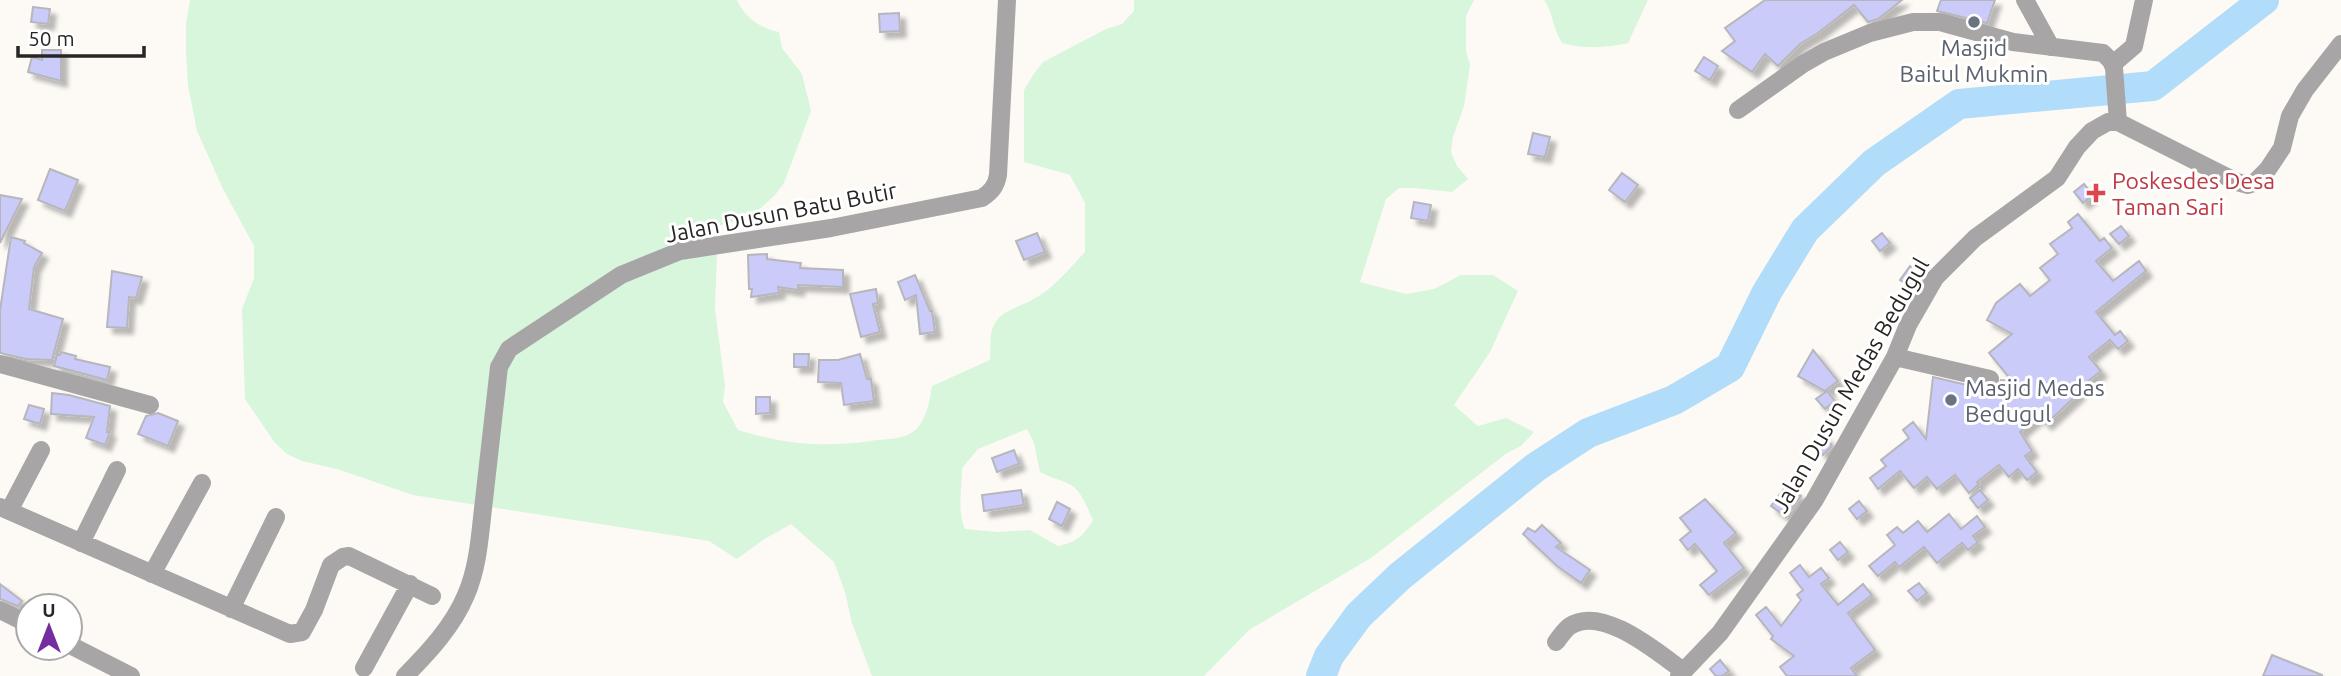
<svg xmlns="http://www.w3.org/2000/svg" width="2341" height="676" font-family="Ubuntu,sans-serif">
<style>
.green{fill:#d7f6dc;fill-rule:evenodd}
.lines{fill:none;stroke-linecap:round;stroke-linejoin:round}
.river{stroke:#b1ddfb;stroke-width:30}
.building{fill:#cacbf8;stroke:#b6b6bc;stroke-width:2;filter:url(#shadow)}
.street{stroke:#a7a5a6;stroke-width:18}
.worship-dot{fill:#6b7280;stroke:#fff;stroke-width:2.5}
.health-dot{fill:#e0444e;stroke:#fff;stroke-width:2.5}
.labels{text-anchor:middle;dominant-baseline:central;stroke-width:6;stroke-linejoin:round;paint-order:stroke}
.worship-label{font-size:23px;fill:#5b616d;stroke:#fff}
.health-label{font-size:23px;fill:#be3a42;stroke:#fff;text-anchor:start}
.street-label{font-size:23px;fill:#272624;stroke:#fff}
</style>
<defs>
<filter id="shadow"><feDropShadow dx="6" dy="6" stdDeviation="2" flood-color="#0004"/></filter>
</defs>
<rect width="100%" height="100%" fill="#fdfaf5"/>
<path class="green" d="M190 0H737C745 18 760 28 779 32L782 48 802 74 811 111 784 183 775 195 751 217 718 226 715 309 725 386 723 402 738 430C788 445 825 448 877 440 890 439 903 439 914 431 926 422 930 401 932 386L990 360C991 350 989 336 993 327 1000 310 1018 308 1032 300 1053 289 1069 269 1085 252V203L1070 175 1024 162V90L1033 75 1043 62 1106 29 1122 24 1134 11V0H1474L1466 16V51L1470 65 1464 106 1453 137 1451 152 1457 166 1468 179 1452 192 1415 188H1399L1386 199 1360 282 1406 294 1434 289 1461 275H1493L1518 291 1490 352 1454 405 1478 426 1506 418 1534 432 1521 446 1507 453 1371 558 1249 630 1204 676H872L852 623 845 592 834 562 791 524 763 540 737 559 709 541 413 495 337 469 302 461 287 454 275 443 245 399 242 309 254 278V246L223 189 197 131 188 86 186 54V24ZM1027 429 1034 443 1040 472C1049 477 1058 479 1067 483 1081 488 1087 508 1093 520 1084 536 1076 542 1058 546L1030 530 998 532 965 529C957 511 962 489 962 468L978 449Z
M1544 0H1648L1628 43C1606 48 1584 49 1562 43 1552 27 1554 15 1544 0Z"/>
<g class="lines">
<path class="river" d="M1321 676 1329 656 1359 615 1399 577 1536 467 1588 433 1674 400 1730 367 1767 292 1805 230 1874 163 1959 104 2153 86 2264 0"/>
</g>
<path class="building" d="M1765 0H1902L1878 19 1868 22 1854 5 1818 33 1800 44 1778 66 1765 54 1752 72 1722 51 1735 41 1725 28Z
M1941 0H1995L1987 23 1937 11Z
M33 7 50 9 48 24 31 22Z
M899 13 900 31 880 32 879 14Z
M42 50H61V81L28 72 32 57 42 60Z
M1704 57 1718 66 1710 80 1695 71Z
M1533 133 1550 137 1545 157 1528 154Z
M50 169 78 180 65 211 38 200Z
M1622 173 1638 185 1625 202 1609 190Z
M2084 184 2093 195 2083 203 2074 192Z
M0 195 22 199 0 243Z
M1414 202 1431 205 1428 221 1411 218Z
M2078 214 2100 241 2104 238 2112 248 2096 261 2113 281 2139 261 2146 271 2096 312 2115 335 2120 331 2128 341 2118 349 2110 340 2089 357 2101 371 2077 390 2079 393 2046 424 2039 416 2020 432 2032 451 2025 456 2037 472 2027 480 2018 469 2009 477 1999 465 1977 482 1979 484 1969 493 1955 475 1937 489 1927 477 1914 488 1900 471 1878 489 1870 478 1886 466 1881 460 1909 438 1903 430 1913 422 1926 439 1933 377 1988 390 1998 387 2001 380 2012 381 1989 353 2012 334 1987 320 1996 303 2020 284 2030 296 2050 280 2040 268 2058 254 2050 244 2072 228 2068 222Z
M2121 226 2129 236 2119 244 2110 234Z
M1037 233 1045 252 1024 260 1016 241Z
M1882 233 1890 243 1880 251 1872 241Z
M11 237 25 241 24 243 42 253 34 267 29 309 63 319 52 360 26 359 0 353V310Z
M767 254V259L801 263 800 268 843 270V287L798 285V290L778 287 779 293 751 297 752 289H749L748 255Z
M1910 266 1924 275 1915 290 1900 280Z
M112 271 142 277 136 298 129 297 127 328 107 327Z
M915 275 930 311H932L935 332 920 334 916 295 905 300 898 282Z
M876 289 878 303 873 304 880 332 861 337 850 294Z
M1813 350 1838 381 1825 391 1798 376Z
M61 352 76 356 75 359 110 367 107 380 54 366 57 355H60Z
M794 354H809L808 367H794Z
M860 354 867 379H871L874 401 844 405 841 383 818 382 819 360H838Z
M1827 391 1835 401 1825 409 1816 399Z
M52 393 69 395 110 406 107 432H110L105 445 86 438 94 417 51 414Z
M756 397H770V413L756 414Z
M29 405 44 409 40 424 24 419Z
M158 413 178 421 168 446 138 434 146 416Z
M1825 436 1832 446 1823 455 1814 444Z
M1014 450 1019 464 997 472 992 458Z
M1786 486 1801 496 1786 517 1771 506Z
M1021 490 1024 505 984 511 982 495Z
M1980 490 1988 500 1978 508 1970 498Z
M1705 499 1736 533 1724 543 1744 568 1709 595 1700 585 1717 571 1695 544 1688 550 1680 540 1691 531 1680 518Z
M1859 501 1867 511 1857 519 1849 509Z
M1057 502 1070 509 1062 526 1049 519Z
M1949 514 1961 529 1977 516 1985 527 1973 536 1978 542 1968 550 1962 543 1937 563 1924 547 1899 567 1895 562 1878 576 1869 566 1895 545 1887 535 1897 527 1903 533 1918 521 1927 532Z
M1542 525 1561 543 1556 547 1590 570 1581 583 1557 566 1523 534 1528 528 1535 532Z
M1840 542 1848 552 1838 560 1830 550Z
M1800 565 1809 577 1821 568 1829 578 1821 584 1838 605 1863 584 1872 595 1848 613 1875 650 1851 668 1857 676H1787L1780 667 1794 656 1771 639 1773 636 1756 615 1766 607 1781 626 1801 600 1797 595 1803 590 1790 573Z
M1919 583 1927 593 1917 601 1908 591Z
M0 584 22 601 18 606 0 599Z
M2272 655 2322 675V676H2263Z
M1720 660 1729 671 1722 676H1716L1710 669Z"/>
<g class="lines">
<path class="street" d="M2025 0 2051 47
M2113 64 2134 46 2144 0
M1738 110 1803 64 1824 52 1870 33 1913 22H1940L2013 42 2103 53 2111 61 2114 68 2118 122
M1895 357 1990 379
M0 364 150 405
M0 507 290 634 302 632 314 610 331 565 343 557 349 556 432 596
M9 511 41 450
M81 543 117 470
M152 574 202 483
M231 609 276 517
M0 610 28 624
M1556 642C1560 637 1565 629 1570 626 1602 605 1657 652 1682 670
M70 645 131 676
M364 668 410 584
M405 676C429 652 453 626 466 595 479 565 480 532 484 500 489 456 494 411 499 367L509 349 621 275 680 251 831 228 982 198C992 191 996 186 998 175L1007 0
M1679 676 1720 633 1814 501 1895 357 1908 325 1935 278 1975 238 2057 178 2077 147 2092 131 2108 122H2118L2237 182 2248 185 2254 183 2268 169 2282 148 2290 116 2305 90 2341 44"/>
</g>
<g class="worship-dot">
<circle cx="1974" cy="22" r="7"/>
<circle cx="1951" cy="400" r="7"/>
</g>
<path class="health-dot" d="M2092.5 182.5h7v7h7v7h-7v7h-7v-7h-7v-7h7z"/>
<g class="labels">
<g class="worship-label">
<text x="1974" y="47">Masjid<tspan x="1974" dy="26">Baitul Mukmin</tspan></text>
<text x="1965" y="387" text-anchor="start">Masjid Medas<tspan x="1965" dy="26">Bedugul</tspan></text>
</g>
<g class="health-label">
<text x="2112" y="180">Poskesdes Desa<tspan x="2112" dy="26">Taman Sari</tspan></text>
</g>
<g class="street-label">
<text transform="translate(781 212) rotate(-11)">Jalan Dusun Batu Butir</text>
<text transform="translate(1850 385) rotate(-60)">Jalan Dusun Medas Bedugul</text>
</g>
</g>
<g transform="translate(49 627)"><circle r="33" fill="#ffffff" stroke="#a9a8a7" stroke-width="2"/>
<path d="M0-5L12 26L0 18L-12 26Z" fill="#742da1"/>
<text y="-10" font-size="19" font-weight="bold" text-anchor="middle" fill="#272624">U</text>
</g>
<path d="M18 46v10h126v-10" fill="none" stroke="#272624" stroke-width="3.5"/>
<text x="28" y="46" font-size="21" fill="#272624" stroke="#ffffff" stroke-width="5" paint-order="stroke">50 m</text>
</svg>
